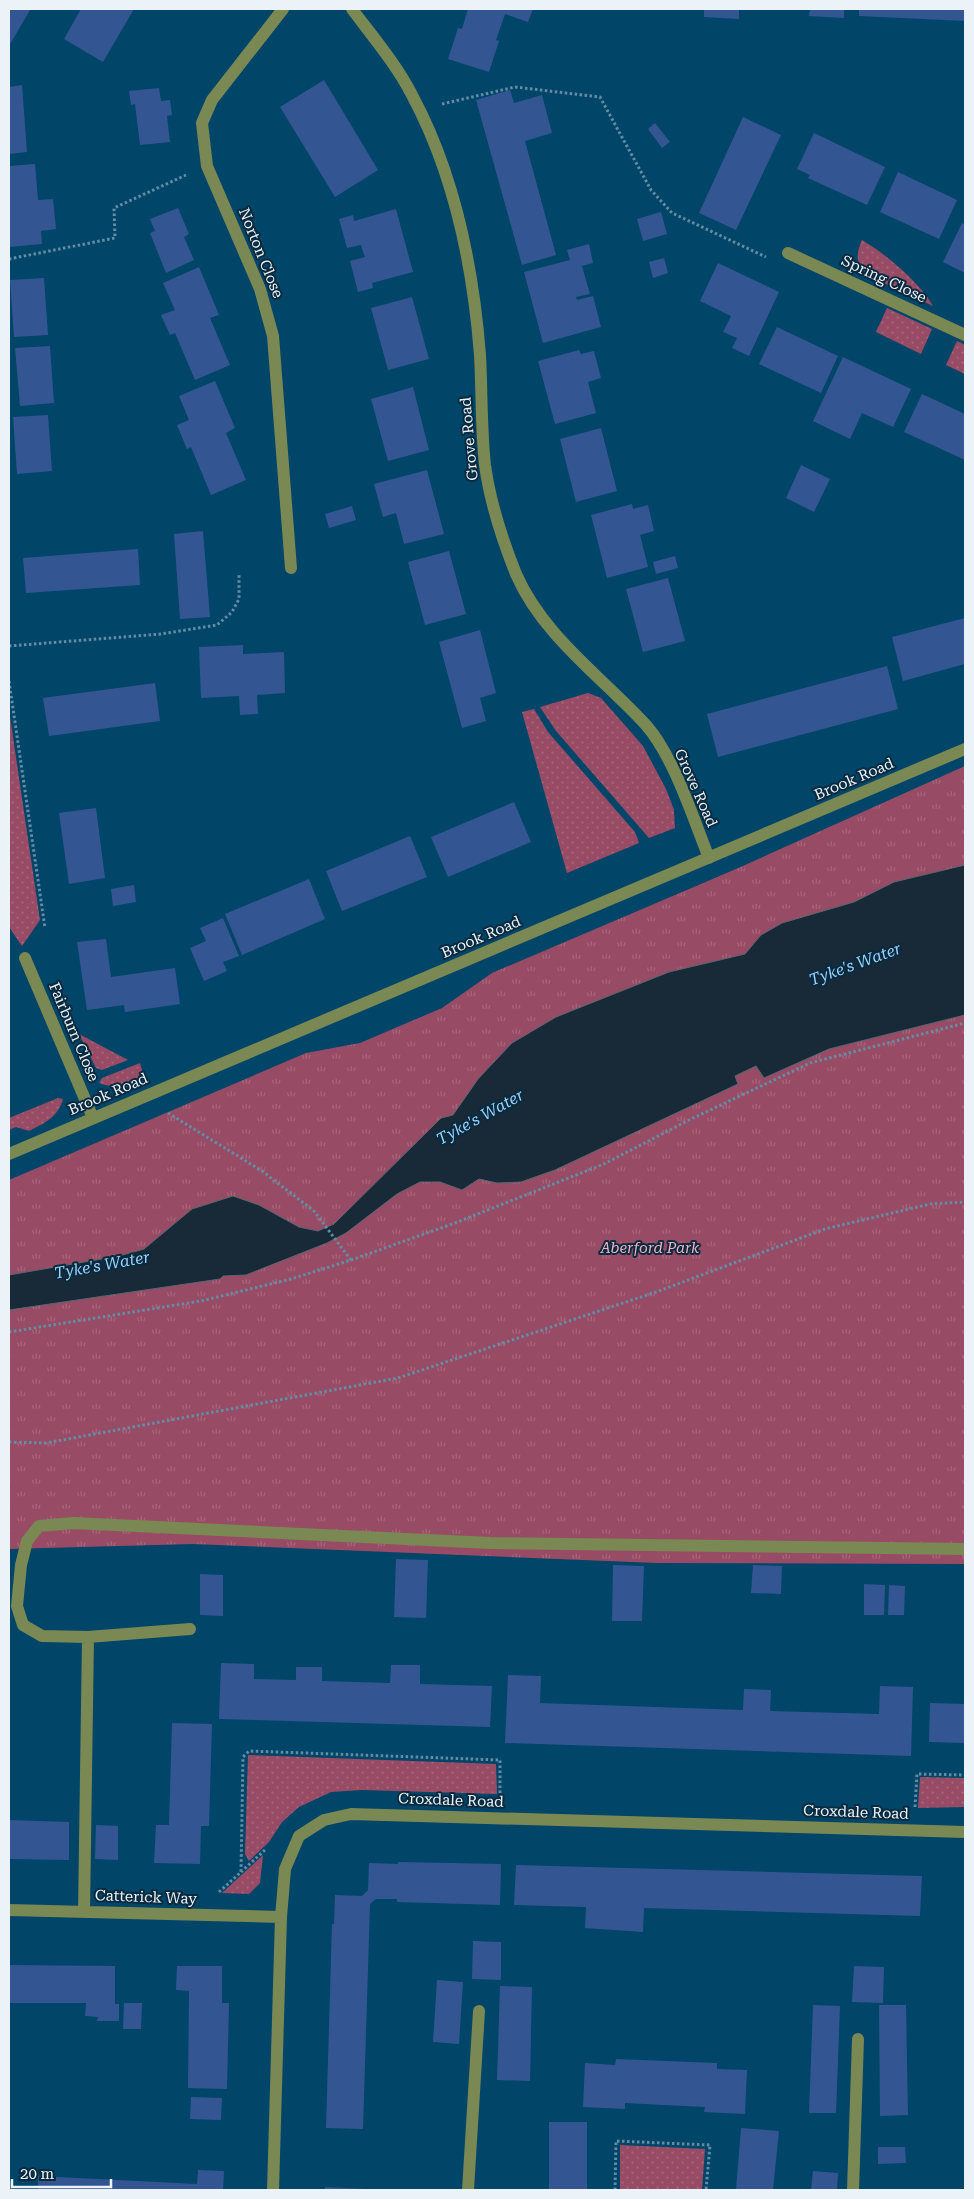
<svg xmlns="http://www.w3.org/2000/svg" width="974" height="2199" font-family="'Roboto Serif',serif">
<style>
.grass{fill:url(#grass-dots)}
.park{fill:url(#park-tufts)}
.water{fill:#182a37;stroke:#586671}
.building{fill:#335693}
.lines{fill:none;stroke-linecap:round;stroke-linejoin:round}
.path{stroke:#628da4;stroke-width:3;stroke-dasharray:2.5 2.5;stroke-linecap:butt}
.minor{stroke:#7a8853;stroke-width:12}
.labels{text-anchor:middle;dominant-baseline:central;stroke-width:4;stroke-linejoin:round;paint-order:stroke}
.street-label{font-size:15px;fill:#ecf3f8;stroke:#092a3f}
.park-label{font-size:15px;font-style:italic;fill:#f2b1c3;stroke:#092a3f}
.water-label{font-size:16px;font-style:italic;fill:#9bd1f9;stroke:#092a3f}
</style>
<defs>
<pattern id="grass-dots" width="8" height="8" patternUnits="userSpaceOnUse" patternTransform="scale(1.25)"><rect width="8" height="8" fill="#984b64"/><path d="M2 2h.1M6 6h.1" fill="none" stroke="#a7657b" stroke-width="1.8" stroke-linecap="round"/></pattern>
<pattern id="park-tufts" width="24" height="20" patternUnits="userSpaceOnUse" patternTransform="scale(1.25)"><rect width="24" height="20" fill="#984b64"/><path d="M3 7l-1-3M5 7V3M7 7l1-3M15 17l-1-3M17 17v-4M19 17l1-3" fill="none" stroke="#a7657b"/></pattern>
</defs>
<rect width="100%" height="100%" fill="#014569"/>
<path class="grass" d="M862 240C886 254 919 282 933 306L869 276C856 265 855 255 862 240Z
M887 308 932 329 921 354 876 332Z
M957 341 965 345V374L946 365Z
M588 693 601 698 643 746 666 789 674 810 675 828 649 838 556 731 540 707Z
M534 709 548 732 635 832 639 843 567 873 522 712Z
M9 710 40 920 22 946 9 927Z
M79 1034 128 1060 102 1070 96 1068Z
M140 1063 143 1074 137 1085C122 1088 113 1088 99 1083L102 1078Z
M58 1098 63 1099C58 1117 45 1123 29 1131L16 1127 9 1130V1118Z
M248 1755 496 1764 497 1794 362 1790 331 1792 299 1807 282 1822 269 1842 249 1861 245 1854Z
M920 1777 965 1778V1807L918 1808Z
M263 1855 260 1883 249 1894 222 1893Z
M620 2145 705 2149 702 2190H620Z"/>
<path class="park" d="M965 766V1564L657 1563 192 1544 9 1549V1180L306 1053 360 1043 442 1008 492 973 736 869Z"/>
<path class="water" d="M965 865V1015L829 1049 764 1078 756 1066 735 1076 738 1084 555 1170 521 1182 497 1183 479 1179 462 1190 440 1182H420L397 1194 346 1233 327 1243 246 1275 223 1276 220 1279 9 1310V1275L119 1256 144 1249 192 1209 233 1196 259 1205 299 1227 318 1231 334 1224 441 1118 453 1115 478 1079 512 1043 556 1017 669 972 745 954 761 935 782 923 854 902 894 882Z"/>
<path class="building" d="M9 9 30 10 9 46Z
M81 9H134L103 62 64 39Z
M468 9H533L528 22 505 14 496 40 499 41 489 72 448 59 458 28 462 29Z
M704 9H739V19L704 17Z
M810 9H844V18L809 16Z
M859 9H965V21L859 16Z
M324 80 378 170 335 197 280 107Z
M22 85 27 152 9 154V87Z
M159 88 161 101 170 100 172 115 167 116 170 142 140 145 135 104 131 105 129 91Z
M510 90 514 103 542 95 552 133 525 141 556 255 522 265 476 100Z
M743 117 781 135 736 230 699 213Z
M655 123 670 142 662 148 648 129Z
M814 133 885 167 867 205 808 178 810 175 797 169Z
M35 164 38 200 53 199 56 229 41 231 42 244 9 247V166Z
M898 172 957 200 939 239 880 212Z
M178 208 189 234 184 237 194 260 166 273 150 233 155 231 150 219Z
M396 209 413 272 372 283 373 288 358 292 350 261 365 257 363 252 361 245 347 248 339 219 353 215 354 221Z
M661 212 667 234 643 241 637 219Z
M962 223 965 225V273L943 262Z
M589 244 593 263 582 266 590 294 576 297 577 300 593 296 601 327 543 343 524 272 570 260 567 250Z
M664 258 668 273 653 278 649 262Z
M718 263 779 292 749 356 732 348 737 338 723 332 731 316 700 301Z
M199 267 219 315 210 318 230 365 195 380 175 333 170 335 161 315 175 310 163 283Z
M44 278 48 335 14 337 10 280Z
M412 297 429 359 388 370 371 308Z
M777 327 838 356 821 393 759 364Z
M50 346 54 403 20 406 15 348Z
M579 350 581 354 594 351 601 378 588 382 596 413 555 424 538 361Z
M843 357 911 389 893 427 862 413 850 439 813 421Z
M215 381 235 428 226 433 246 480 211 495 191 447 187 449 177 425 189 420 179 396Z
M413 387 429 450 388 461 371 399Z
M922 394 965 414V460L904 432Z
M48 415 52 471 17 474 13 417Z
M601 428 617 491 576 502 560 439Z
M801 465 830 479 814 512 786 498Z
M427 470 444 534 404 544 396 513 383 517 374 484Z
M632 504 633 509 648 505 654 531 640 535 648 567 607 578 591 515Z
M352 506 356 520 329 528 325 514Z
M203 531 210 617 180 619 174 534Z
M138 549 140 585 26 593 23 558Z
M449 551 466 614 425 625 408 562Z
M675 556 678 568 656 574 653 562Z
M668 578 685 641 643 652 626 589Z
M965 618V664L903 681 892 637Z
M480 630 496 693 480 698 486 721 462 728 439 642Z
M243 645V654L284 652 285 693 257 695 258 714 240 715 239 696 201 698 199 647Z
M887 666 898 709 718 757 707 714Z
M155 683 160 721 49 736 43 698Z
M514 802 531 842 448 877 431 837Z
M96 808 105 878 69 884 59 813Z
M410 836 427 877 342 911 326 871Z
M309 879 325 919 242 955 225 914Z
M134 885 136 902 113 906 111 889Z
M223 918 239 956 223 962 227 971 204 981 190 948 206 941 200 928Z
M106 939 111 977 175 968 180 1004 125 1012 124 1005 87 1010 77 942Z
M396 1559 428 1560 426 1618 394 1617Z
M613 1565 644 1566 642 1621H612Z
M753 1565 782 1566 781 1594 751 1593Z
M200 1574 223 1575V1616L200 1615Z
M864 1584 885 1585 884 1615H864Z
M889 1585 905 1586 904 1615H888Z
M221 1663 254 1664V1679L296 1680V1667H322V1681L390 1683 391 1665H420V1684L492 1686 490 1727 219 1719Z
M508 1675 541 1676 540 1703 743 1710 744 1689 771 1690 770 1711 879 1714 880 1686 913 1687 911 1756 505 1743Z
M930 1703 965 1704V1743L929 1742Z
M172 1723 212 1724 209 1826H201L200 1864 154 1863 156 1825H169Z
M9 1820 69 1822V1860L9 1859Z
M96 1825 118 1826V1860L95 1859Z
M398 1862 501 1864 500 1905 397 1902V1899H376L370 1904 363 2129 326 2128 332 1924H334L335 1895 362 1896 368 1890 369 1863 398 1864Z
M516 1865 922 1876 920 1916 644 1908 643 1932 585 1928 586 1907 514 1905Z
M473 1941 501 1942V1980L472 1979Z
M9 1965 115 1966V2004H119V2021H97L98 2017 85 2016 86 2003H9Z
M177 1966H222V2003H229L227 2089 188 2088 189 1991 176 1990Z
M854 1966 884 1967 883 2003 852 2002Z
M437 1980 463 1982 459 2044 433 2042Z
M500 1986 532 1987 530 2081 497 2080Z
M124 2003H142L141 2029H123Z
M813 2005 840 2006 836 2113H809Z
M879 2005H906L908 2115 880 2116Z
M616 2059 717 2063V2069L747 2070 745 2114 704 2112 705 2107 664 2105 625 2103V2109L583 2107 585 2063 615 2065Z
M191 2097 222 2098 221 2120 190 2119Z
M549 2122H587V2190H549Z
M741 2128 779 2131 773 2190H736Z
M878 2147H905L906 2163 878 2164Z
M198 2170 224 2171 223 2190H38V2176L197 2184Z
M813 2171 838 2173 837 2190H811Z
M9 2176 13 2190H9Z
M325 2187 365 2189V2190H324Z"/>
<g class="lines">
<path class="path" d="M442 104 515 87 600 97 651 190 672 213 766 257
M9 259 115 238 114 208 186 175
M9 646 161 634 217 625 232 612 239 599V575
M9 681 45 928
M168 1113 262 1171 314 1211 351 1260
M9 1332 201 1301 291 1279 351 1260 455 1223 604 1164 691 1119 810 1063 965 1023
M9 1442 46 1443 398 1378 656 1292 825 1229 930 1204 965 1202
M915 1807 917 1774 965 1775
M241 1872 266 1849
M219 1892 241 1872 243 1757 249 1751 500 1760V1795
M615 2190 616 2141 710 2145 706 2190"/>
<path class="minor" d="M283 9 212 100 202 123 207 166 260 289 273 336 291 568
M352 9C373 37 396 64 412 95 455 175 473 265 480 355 482 391 481 429 485 465 490 502 502 539 516 574 543 636 602 677 646 725 674 757 693 818 709 858
M788 253 965 335
M25 958 93 1118
M9 1154 965 749
M190 1629 88 1637 42 1636 23 1625 17 1606 21 1565 27 1541 39 1526 73 1523 490 1543 965 1549
M9 1910 281 1917
M84 1912 88 1637
M273 2190 281 1917 285 1869 299 1836 324 1820 351 1814 965 1832
M468 2190 479 2011
M853 2190 858 2039"/>
</g>
<g class="labels">
<g class="street-label">
<text transform="translate(261 253) rotate(68)">Norton Close</text>
<text transform="translate(884 279) rotate(25)">Spring Close</text>
<text transform="translate(469 439) rotate(-95)">Grove Road</text>
<text transform="translate(854 779) rotate(-23)">Brook Road</text>
<text transform="translate(696 788) rotate(66)">Grove Road</text>
<text transform="translate(481 937) rotate(-23)">Brook Road</text>
<text transform="translate(74 1032) rotate(67)">Fairburn Close</text>
<text transform="translate(108 1094) rotate(-23)">Brook Road</text>
<text transform="translate(451 1800) rotate(2)">Croxdale Road</text>
<text transform="translate(856 1812) rotate(2)">Croxdale Road</text>
<text transform="translate(146 1897) rotate(2)">Catterick Way</text>
</g>
<g class="park-label">
<text x="650" y="1248">Aberford Park</text>
</g>
<g class="water-label">
<text transform="translate(855 964) rotate(-20)">Tyke's Water</text>
<text transform="translate(480 1117) rotate(-29)">Tyke's Water</text>
<text transform="translate(102 1265) rotate(-10)">Tyke's Water</text>
</g>
</g>
<rect width="974" height="2199" fill="none" stroke="#ecf3f8" stroke-width="20"/>
<path d="M12 2179v8h99v-8" fill="none" stroke="#ecf3f8" stroke-width="2.5"/>
<text x="20" y="2179" font-size="15" fill="#ecf3f8" stroke="#092a3f" stroke-width="4" paint-order="stroke">20 m</text>
</svg>
